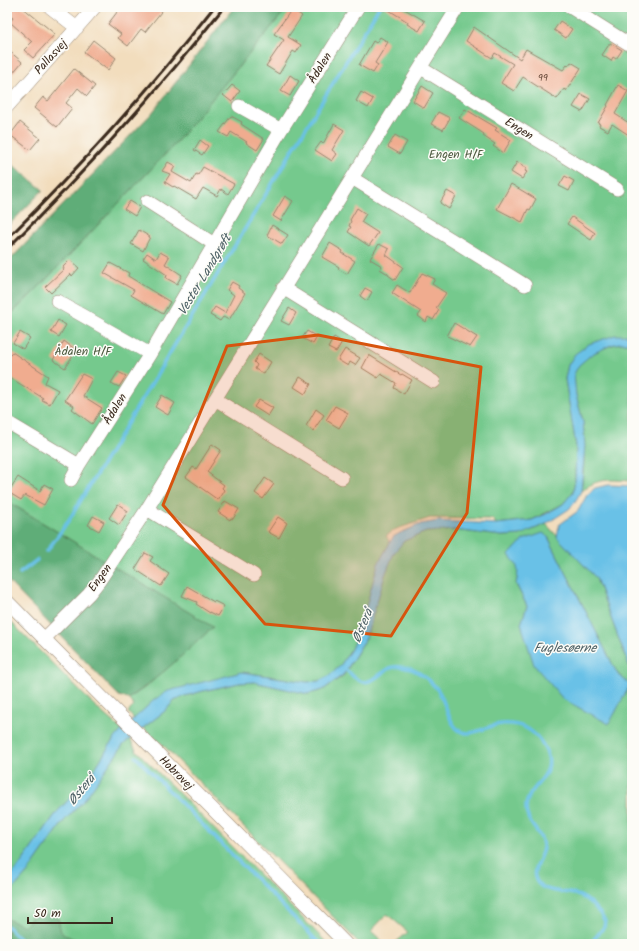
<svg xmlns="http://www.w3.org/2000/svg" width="639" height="951" font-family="Kalam,sans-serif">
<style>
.green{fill:#74c98d;stroke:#587a56;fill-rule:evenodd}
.forest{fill:#5fad78;stroke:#4d6c4b}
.water{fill:#69c1e7;stroke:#527682}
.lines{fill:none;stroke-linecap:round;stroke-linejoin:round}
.stream{stroke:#69c1e7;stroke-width:3.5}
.building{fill:#f0ac8f}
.minor-casing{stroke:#96846e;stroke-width:14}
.minor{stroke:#fff;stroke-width:13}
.rail{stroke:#3b2a1e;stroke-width:3}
.marked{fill:#d7540e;fill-opacity:0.2;stroke:#d7540e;stroke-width:3;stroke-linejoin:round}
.labels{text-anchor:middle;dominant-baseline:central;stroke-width:3;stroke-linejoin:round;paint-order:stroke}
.number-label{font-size:10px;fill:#684a3a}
.street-label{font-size:12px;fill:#3b2a1e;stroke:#fdfcf7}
.park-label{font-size:12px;fill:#4c5a3f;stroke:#fdfcf7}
.water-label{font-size:13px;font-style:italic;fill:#4b5f64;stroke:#fdfcf7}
</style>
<rect width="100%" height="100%" fill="#fdfcf7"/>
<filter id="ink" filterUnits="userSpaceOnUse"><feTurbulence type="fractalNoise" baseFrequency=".025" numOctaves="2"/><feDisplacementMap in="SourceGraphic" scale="8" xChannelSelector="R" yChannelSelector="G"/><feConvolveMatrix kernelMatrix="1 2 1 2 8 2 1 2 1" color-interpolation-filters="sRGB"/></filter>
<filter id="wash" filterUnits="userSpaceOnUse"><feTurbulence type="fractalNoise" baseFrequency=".012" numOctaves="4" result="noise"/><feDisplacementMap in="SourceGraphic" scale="16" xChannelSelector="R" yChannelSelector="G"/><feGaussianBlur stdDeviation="0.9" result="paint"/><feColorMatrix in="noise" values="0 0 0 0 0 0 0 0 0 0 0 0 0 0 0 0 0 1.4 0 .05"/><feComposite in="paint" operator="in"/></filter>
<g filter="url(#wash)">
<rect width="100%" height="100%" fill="#f2ddbd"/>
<path class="green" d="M288 7H632V335H629L568 365 565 379 576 446 575 480 573 492 563 504 532 520 496 524 493 519 430 518 396 529 386 536 390 542 378 564 360 628 351 649 340 666 329 676 319 681 307 682 242 672 154 700 134 719 128 712 134 706 128 699 147 686 212 627 7 501V318L37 289 174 145Z
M620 343H632V481C612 480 598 477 581 491 584 469 586 446 583 423 582 414 578 406 576 396 575 390 574 381 574 375 576 358 606 346 620 343Z
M546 524 596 578 632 674V944H394L408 932 387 914 371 931 382 941 379 944H360L161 743 143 728 165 711 174 701 185 696 203 691 239 683 254 682 308 694 323 690 344 675 366 638 385 575 394 552 404 541 426 532 454 530 502 536 520 535ZM548 537 617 673 630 685 521 624 527 606 516 584 519 572 517 564Z
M7 618 100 711 122 730 111 743 89 778 57 812 17 869 7 879Z
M130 739 136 750 328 944H11L7 941V896L28 872 64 821 84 800 112 760 123 745Z"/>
<path class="forest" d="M234 7H288L174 145 37 289 7 318V263L152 113Z
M7 160 43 190 7 227Z
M7 501 213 627C186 652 159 678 128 699L119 696 7 580Z
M33 913H44L58 918 61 932 71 938 84 942 85 944H11L7 941V919L25 926 29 921Z"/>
<path class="water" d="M615 335H632V343H620L611 345 592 354 579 365 574 374 576 395 583 422 585 446 581 491 575 502 569 509 546 524 520 535 502 536 454 530 426 532 404 541 394 553 385 575 366 638 344 674 323 690 308 694 254 682 239 683 203 691 185 696 174 701 165 711 143 728 123 745 84 800 64 821 28 872 7 896V879L17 869 57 812 89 778 111 743 122 730 154 700 168 691 242 672 307 682 319 681 329 676 340 666 351 649 360 628 378 564 393 537 400 533 421 524 438 521 496 524 532 520 546 514 563 504 573 492 575 480 576 446 565 379 568 365 575 354 589 344Z
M608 485 632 486V674L596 578 557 537 559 525 578 511 587 495 595 488Z
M543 533 548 537 617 673 630 685 609 724 563 699 534 665 521 624 527 606 516 584C519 569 519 567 509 555L523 540Z"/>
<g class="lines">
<path class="stream" d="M47 551 69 520 379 7
M20 573 37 560
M344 668C349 672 357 682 364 682 375 682 381 672 390 668 398 665 412 668 419 673 426 677 435 685 439 692 446 703 450 732 466 733 475 734 483 729 492 726 505 722 521 723 532 732 538 737 542 742 545 749 560 776 526 785 526 808 526 824 542 832 543 845 544 856 532 866 535 877 539 894 564 890 577 895 588 898 599 911 605 921L604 927 590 944
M136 757 320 944
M7 926 25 944"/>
</g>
<g id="blocks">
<path class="building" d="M7 7H22L55 34 33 58 24 50 32 42 10 22 13 18 7 14Z
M121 7H165L145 32 141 29 128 46 118 38 121 34 108 24Z
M384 7H401L425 21 419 31 407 24 408 22Z
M292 9 302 16 288 37 301 45 296 53 293 51 279 74 266 66 284 40 274 34Z
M560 21 572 29 566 38 554 30Z
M474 27 520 59 526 49 563 70 567 65 568 66 571 62 581 68 566 91 564 89 557 99 523 77 514 91 501 83 513 64 495 53 492 58 466 41Z
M380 37 388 42 375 63 378 65 373 73 359 65 373 41 376 43Z
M93 40 116 58 108 70 84 52Z
M610 43 622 50 616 59 613 57 611 61 602 55Z
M7 49 22 62 7 80Z
M74 69 95 86 87 96 78 88 66 103 72 108 57 127 34 108 43 97 48 101Z
M290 75 299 81 290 96 281 91Z
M232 85 240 91 232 102 223 95Z
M618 85 628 91 615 114 632 125V137L612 124 608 131 599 126 600 124 598 123 608 106 607 105Z
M422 86 433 93 424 108 413 101Z
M361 92 373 99 368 108 356 101Z
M581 94 590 99 582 112 573 107Z
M465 109 497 128 495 130 511 140 503 153 493 146 495 144 483 136 484 134 459 118Z
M438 112 450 118 443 130 431 124Z
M231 116 242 122 241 124 264 139 257 150 246 143 247 142 231 132 228 137 219 132Z
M20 122 40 138 30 150 10 135Z
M334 124 344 130 332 150 337 154 332 161 315 150 321 142 323 144Z
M395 135 407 142 400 154 388 147Z
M200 140 208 146 202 155 194 150Z
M168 162 175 166 172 172 191 183 196 174 198 175 203 167 234 184 228 194 221 189 217 196 203 188 196 199 174 186 173 187 165 182 170 174 162 171Z
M517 162 527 168 525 171 527 172 522 179 511 172Z
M565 176 574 181 569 191 559 186Z
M511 184 536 199 530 210 528 209 522 222 497 209Z
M447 191 456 196 449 209 440 203Z
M285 196 293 201 281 221 273 216Z
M130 201 140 207 135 216 124 209Z
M357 208 366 214 361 222 378 233 369 246 348 232 351 227 349 226 351 221 350 220Z
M572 217 595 233 591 240 567 224Z
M272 225 288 235 282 244 267 235Z
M139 230 150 237 143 251 131 244Z
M330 243 343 251 342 253 355 261 347 274 338 269 339 267 322 257Z
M379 244 389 249 386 255 403 267 395 280 388 275V274L380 269 382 266 370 259Z
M160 252 169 257 165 264 182 275 177 284 166 278 167 275 143 259 147 253 156 259Z
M70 260 79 268 72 276 71 274 51 293 45 287 64 269 63 267Z
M110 263 129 273 128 276 170 302 163 314 131 295 134 290 104 273Z
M422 273 435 279 432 284 446 293 436 308 439 310 433 320 428 317 426 322 418 316 421 312 392 293 397 285 410 293Z
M232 282 239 286 238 288 245 293 229 320 223 317 220 321 210 315 215 307 225 313 234 295 227 290Z
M365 288 372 292 367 301 360 296Z
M289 308 296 313 289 325 281 321Z
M58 320 66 325 59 337 51 332Z
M454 323 477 337 470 347 447 336Z
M307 331 317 337 313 344 302 338Z
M20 332 30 338 23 349 13 343Z
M334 337 342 342 336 352 328 348Z
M64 341 76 350 65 368 53 360Z
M345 349 360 358 355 365 350 362 348 366 338 360Z
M12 352 48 376 45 383 58 390 50 404 42 400 43 398 7 376V360Z
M259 354 271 362 264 374 255 369 257 365 254 362Z
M369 355 401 375 402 374 412 380 404 394 394 388 396 383 381 374 378 378 362 368Z
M118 372 126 376 119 387 111 383Z
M82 374 92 379 83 396 102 408 92 424 72 409 74 406 65 400Z
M300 377 311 384 305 394 294 387Z
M162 395 175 403 168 415 155 407Z
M259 400 273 408 268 416 254 407Z
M335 406 348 413 339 428 326 420Z
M316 409 324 415 313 431 306 426Z
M212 444 221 450 207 472 224 485 222 488 224 490 218 500 186 477 193 467 196 469Z
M18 477 40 491 44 484 53 489 44 505 25 495 21 500 8 492Z
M265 478 274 484 263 499 255 493Z
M225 501 239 509 233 519 231 518 230 520 218 512Z
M118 504 128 511 119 525 109 518Z
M93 516 104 522 99 531 88 525Z
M278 517 287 523 279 538 268 532Z
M145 553 153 557 150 561 169 574 161 586 135 569Z
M187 586 214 602V601L224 606 218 616 210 612V613L196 604 197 602 182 596Z"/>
</g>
</g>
<g filter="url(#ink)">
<use href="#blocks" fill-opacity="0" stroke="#96846e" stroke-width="1"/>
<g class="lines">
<g class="minor-casing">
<path id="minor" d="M50 7 77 28
M570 7 632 46
M421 68 617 189
M239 106 281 130
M7 107 95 7
M352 178 525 285
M147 201 214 244
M283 288 434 382
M57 301 150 354
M215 399 342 478
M7 422 79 465
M71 480 79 465 150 354 281 130 358 7
M254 575 147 509 458 7
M7 601 346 944
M44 639 89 594 100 580 147 509"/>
</g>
<use href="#minor" class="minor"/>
<path class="rail" d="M7 239C81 166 150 89 214 7
M7 249C84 173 157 92 224 7"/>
</g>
</g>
<path class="marked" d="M318 335 481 367 467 513 391 636 265 624 163 505 227 346Z"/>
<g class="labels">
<g class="number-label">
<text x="543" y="78">99</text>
</g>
<g class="street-label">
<text transform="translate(51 57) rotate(-48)">Pallasvej</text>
<text transform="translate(320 68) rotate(-58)">Ådalen</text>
<text transform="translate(519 129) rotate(32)">Engen</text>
<text transform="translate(115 409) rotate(-58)">Ådalen</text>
<text transform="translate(100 578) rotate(-54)">Engen</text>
<text transform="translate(176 773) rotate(45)">Hobrovej</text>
</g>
<g class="park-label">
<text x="456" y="154">Engen H/F</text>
<text x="83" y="351">Ådalen H/F</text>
</g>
<g class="water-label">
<text transform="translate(205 275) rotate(-59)">Vester Landgrøft</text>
<text transform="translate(363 626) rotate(-68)">Østerå</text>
<text x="565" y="648">Fuglesøerne</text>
<text transform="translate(82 790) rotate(-51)">Østerå</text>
</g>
</g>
<rect width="639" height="951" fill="none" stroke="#fdfcf7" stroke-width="24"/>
<path d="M28 917v6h84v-6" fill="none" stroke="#3b2a1e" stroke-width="2"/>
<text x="34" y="917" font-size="12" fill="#3b2a1e" stroke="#fdfcf7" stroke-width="3" paint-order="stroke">50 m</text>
</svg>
